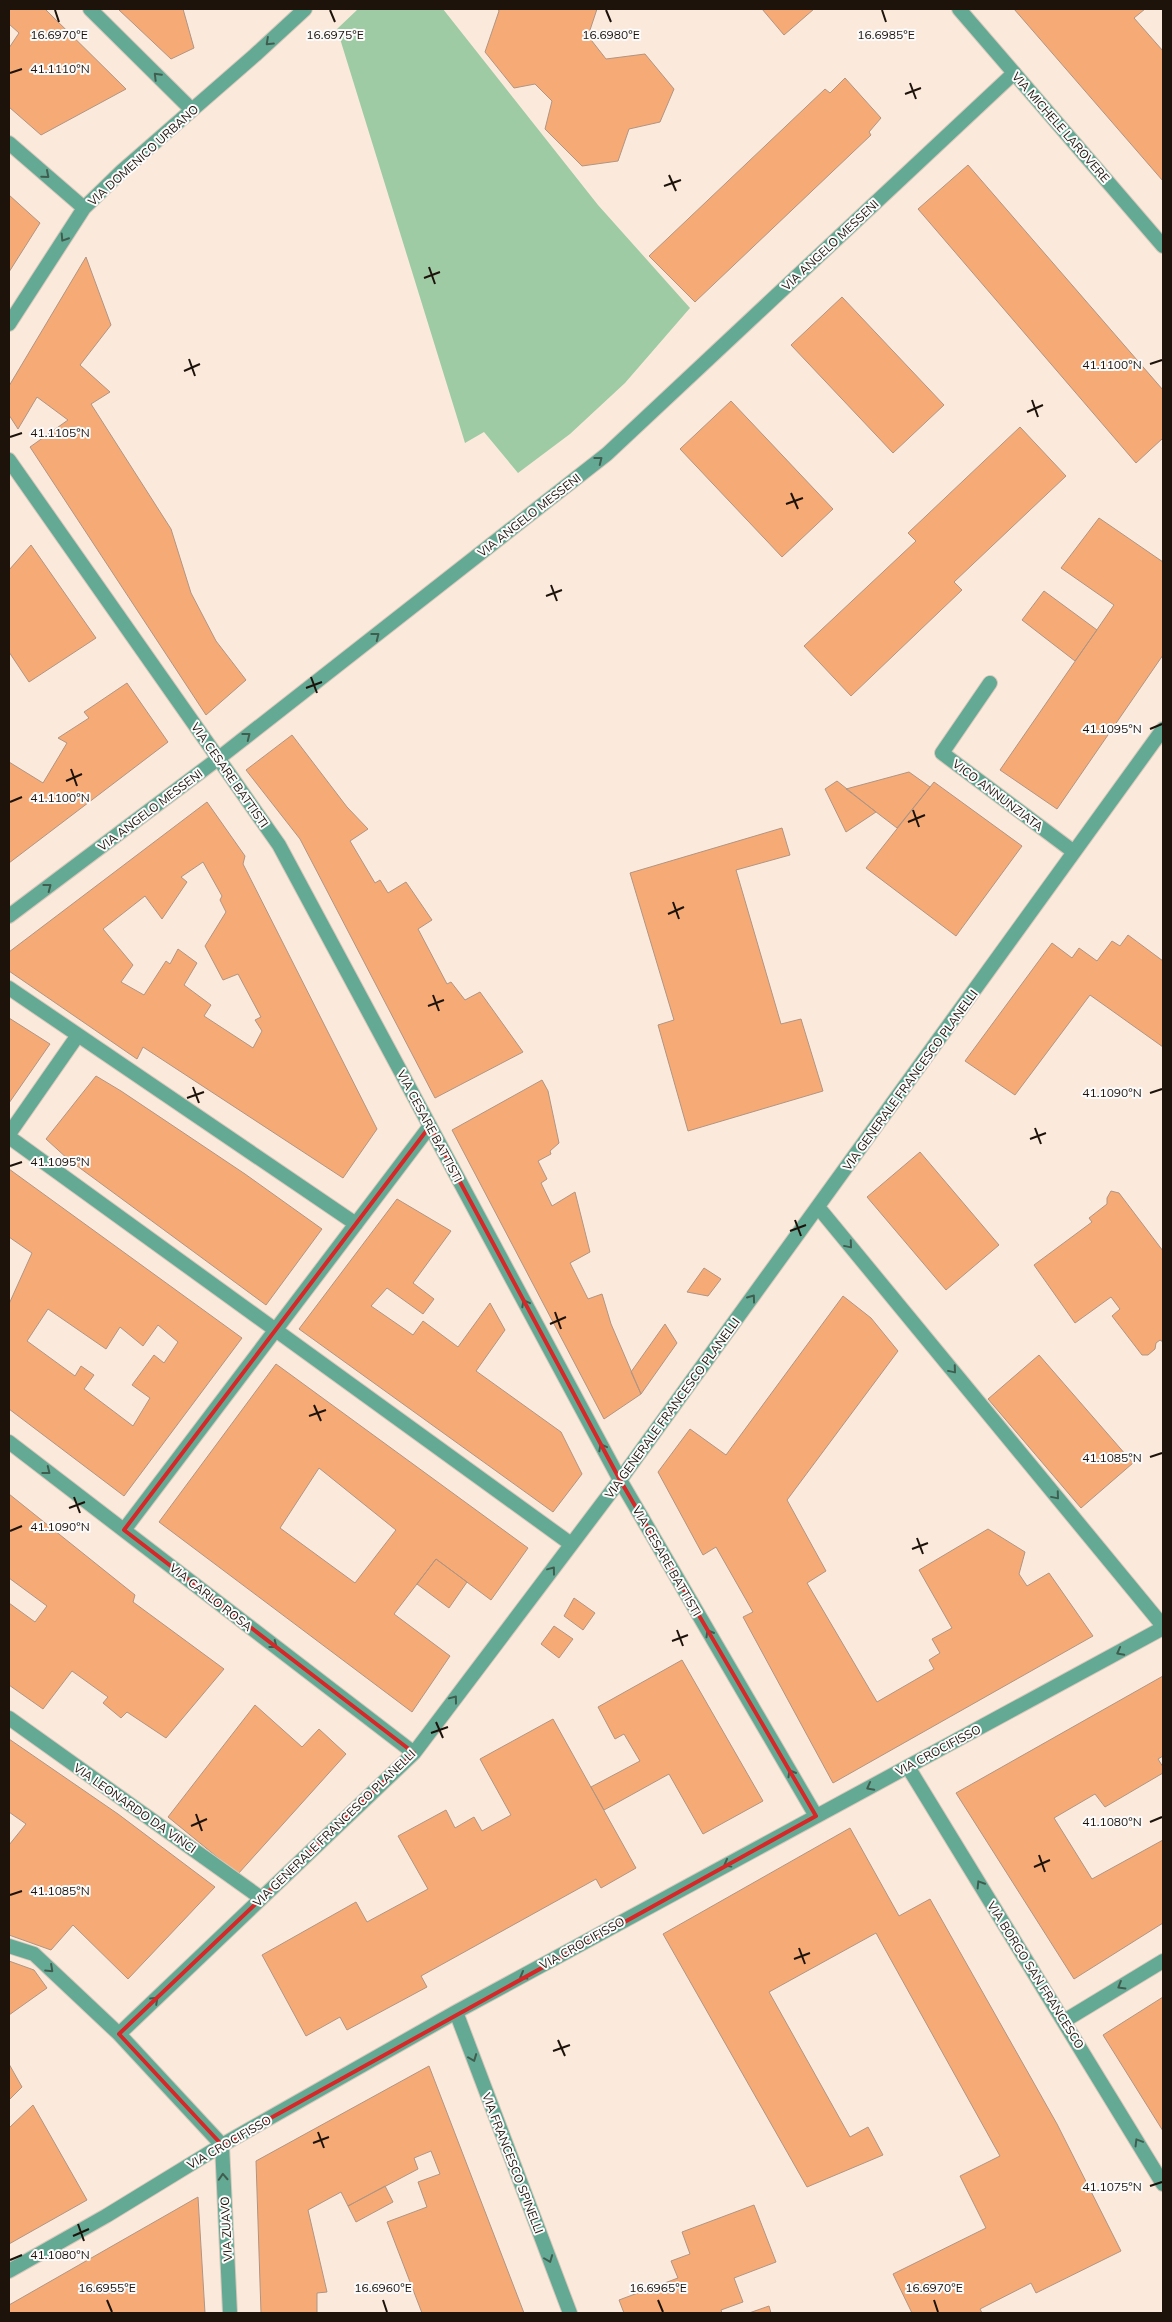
<svg xmlns="http://www.w3.org/2000/svg" width="1172" height="2322" font-family="Mulish,sans-serif">
<style>
.green{fill:#9fcba4}
.building{fill:#f6ab77;stroke:#b19481;fill-rule:evenodd}
.lines{fill:none;stroke-linecap:round;stroke-linejoin:round}
.minor-casing{stroke:#d7c8bb;stroke-width:16}
.tertiary-casing{stroke:#d7c8bb;stroke-width:16}
.minor{stroke:#64a994;stroke-width:14}
.tertiary{stroke:#64a994;stroke-width:14}
.oneway{stroke:#405e50}
.marked{fill:none;stroke:#d62828;stroke-width:4;stroke-linejoin:round}
.ticks{fill:none;stroke:#1d130b;stroke-width:2}
.labels{text-anchor:middle;dominant-baseline:central;stroke-width:4;stroke-linejoin:round;paint-order:stroke}
.street-label{font-size:12px;fill:#1d130b;stroke:#fbfbfb}
.ticks-label{font-size:12px;text-anchor:middle;fill:#1d130b;stroke:#fbfbfb;stroke-width:4;stroke-linejoin:round;paint-order:stroke}
</style>
<rect width="100%" height="100%" fill="#fbeadc"/>
<path class="green" d="M358 9H443L598 205 690 308 625 383 570 434 518 473 484 432 465 443 337 29Z"/>
<path class="building" d="M9 9H45L126 89 41 135 9 107V48L19 33 9 24Z
M118 9H183L194 48 171 59Z
M498 9H597L588 36 606 59 645 54 674 89 660 122 629 129 618 161 582 166 545 129 552 101 535 84 514 88 485 52 499 11Z
M762 9H814L784 35Z
M1014 9H1145L1134 18 1163 51V181Z
M845 78 881 118 869 132 871 135 695 302 649 256 825 89 830 93Z
M968 165 1163 390V438L1136 463 918 209Z
M9 195 40 223 9 272Z
M86 257 111 325 80 365 110 392 91 404 171 529 191 593 216 641 246 680 206 715 30 447 68 420 37 397 18 429 9 415V386Z
M842 297 944 405 893 453 791 345Z
M731 401 833 509 782 557 680 449Z
M1020 427 1066 476 954 582 962 590 851 696 804 646 916 541 908 533Z
M1099 518 1163 562V655L1057 809 1000 770 1114 605 1061 568Z
M31 545 96 638 29 682 9 652V570Z
M1044 591 1097 630 1075 661 1022 620Z
M127 683 168 742 9 863V762L43 783 67 743 58 738 89 718 84 712Z
M292 735 347 807 368 829 350 841 375 883 380 880 388 893 406 882 432 920 418 929 447 984 451 982 465 1000 480 992 523 1052 435 1098 300 839 246 770Z
M909 772 930 787 897 828 846 789Z
M837 781 876 812 846 832 825 789Z
M934 782 1022 846 956 936 866 868Z
M207 802 245 856 243 864 377 1129 343 1178 143 1047 137 1059 9 971V952ZM203 862 222 896 220 900 226 912 205 946 223 980 238 974 261 1017 255 1020 262 1031 253 1048 204 1016 211 1005 184 985 197 963 178 949 170 964 166 961 144 995 121 982 133 965 103 929 145 896 162 919 187 882 181 877Z
M782 828 790 855 736 870 781 1024 801 1019 823 1091 688 1131 658 1025 674 1020 630 873Z
M1128 935 1163 961V1047L1090 995 1015 1095 965 1061 1052 943 1072 958 1079 948 1097 961 1112 941 1120 946Z
M9 1018 50 1044 9 1103Z
M96 1076 121 1091 245 1174 322 1229 266 1305 69 1160 46 1139Z
M542 1080 548 1091 559 1143 550 1151 551 1154 538 1161 547 1179 541 1183 552 1206 575 1192 590 1252 570 1263 588 1299 602 1294 611 1324 641 1394 604 1419 452 1130Z
M920 1152 999 1245 946 1290 867 1197Z
M9 1169 242 1338 124 1496 9 1409V1304L32 1253 9 1237ZM48 1309 106 1349 120 1327 143 1346 158 1325 178 1342 164 1363 154 1355 132 1385 150 1398 133 1426 84 1389 94 1375 81 1366 75 1376 27 1341Z
M1111 1191 1119 1193 1163 1251V1342L1160 1340 1156 1343 1155 1349 1148 1355H1142L1112 1316 1120 1309 1111 1297 1075 1323 1034 1265 1092 1222 1089 1218 1107 1204V1198Z
M397 1199 451 1231 413 1283 434 1299 423 1314 387 1288 371 1306 413 1335 423 1321 458 1347 490 1303 505 1330 476 1371 561 1432 582 1474 553 1512 299 1329Z
M704 1268 721 1279 708 1296 687 1292Z
M843 1296 871 1318 898 1351 787 1500 826 1571 807 1583 877 1702 934 1669 929 1660 940 1653 932 1639 952 1628 919 1570 988 1529 1025 1552 1019 1574 1027 1586 1049 1573 1093 1636 833 1783 743 1617 753 1612 716 1547 703 1555 658 1472 690 1429 726 1455Z
M665 1324 677 1343 641 1394 631 1372Z
M1039 1355 1133 1463 1081 1508 988 1399Z
M276 1364 528 1548 491 1600 436 1559 394 1614 450 1656 412 1712 159 1522ZM319 1468 396 1530 355 1583 280 1528Z
M9 1494 135 1595 133 1602 224 1669 166 1738 127 1712 121 1718 103 1703 108 1697 72 1671 43 1709 9 1685V1603L35 1622 47 1606 9 1578Z
M436 1559 467 1582 449 1608 417 1584Z
M574 1598 595 1613 583 1630 564 1616Z
M554 1626 573 1639 559 1658 541 1644Z
M682 1660 763 1801 703 1834 669 1774 604 1810 591 1787 640 1761 624 1734 615 1739 598 1707Z
M1163 1676V1756L1158 1759 1163 1767V1773L1105 1807 1095 1794 1054 1818 1092 1879 1163 1840V1923L1074 1979 956 1793Z
M255 1705 302 1747 319 1729 346 1754 238 1874 168 1817Z
M553 1719 636 1868 601 1888 596 1879 421 1976 427 1987 347 2030 340 2017 306 2036 262 1955 356 1902 367 1922 428 1889 398 1836 446 1810 455 1828 474 1817 482 1831 511 1815 480 1759Z
M9 1739 118 1814 215 1887 128 1979 73 1925 51 1950 9 1935V1845L26 1824 9 1812Z
M850 1828 899 1916 930 1899 1057 2124 1121 2251 1036 2293 1031 2283 980 2309 982 2313H912L893 2274 986 2228 960 2176 1000 2156 876 1933 769 1992 850 2137 868 2127 883 2155 807 2187 663 1934Z
M9 1961 34 1970 47 1988 9 2015Z
M1163 1997V2131L1103 2035Z
M9 2064 22 2087 9 2100Z
M429 2066 524 2313H422L387 2222 427 2207 418 2182 440 2174 431 2151 414 2158 418 2169 348 2206 341 2192 308 2210 327 2292 317 2293V2313H261L256 2161Z
M33 2105 87 2200 9 2244V2128Z
M385 2186 393 2202 356 2222 348 2206Z
M198 2197 205 2313H9V2305Z
M754 2205 776 2262 734 2278 743 2302 721 2310 722 2313H624L619 2300 678 2278 671 2261 690 2254 682 2232Z
M769 2306 771 2313H749Z"/>
<g class="lines">
<g class="minor-casing">
<path id="minor" d="M90 9 192 110
M9 143 84 208
M9 324 84 208 122 171 255 55 305 9
M9 460 279 845 620 1480 816 1816
M990 683 942 753 1074 852
M9 916 219 758 607 454 1014 73
M9 988 356 1224
M9 1134 78 1035
M9 1137 571 1544
M818 1207 1163 1626
M9 1442 414 1753
M124 1530 430 1126
M9 1718 261 1898
M908 1767 1163 2184
M9 1946 34 1954 119 2034 222 2145 230 2313
M456 2012 570 2313
M1064 2021 1163 1961
M119 2034 414 1753 620 1480 1163 729
M9 2271 106 2216 222 2145 456 2012 1163 1628"/>
</g>
<g class="tertiary-casing">
<path id="tertiary" d="M959 9 1163 246"/>
</g>
<use href="#minor" class="minor"/>
<use href="#tertiary" class="tertiary"/>
</g>
<defs><path id="oneway-chevron" d="M-2-3.5L2.5 0L-2 3.5" fill="none" stroke-width="1.6" stroke-linecap="round" stroke-linejoin="round" transform="scale(1.25)"/></defs>
<g class="oneway">
<use href="#oneway-chevron" transform="translate(269 42) rotate(137)"/>
<use href="#oneway-chevron" transform="translate(157 76) rotate(-135)"/>
<use href="#oneway-chevron" transform="translate(46 175) rotate(41)"/>
<use href="#oneway-chevron" transform="translate(64 238) rotate(123)"/>
<use href="#oneway-chevron" transform="translate(599 460) rotate(-38)"/>
<use href="#oneway-chevron" transform="translate(376 636) rotate(-38)"/>
<use href="#oneway-chevron" transform="translate(247 736) rotate(-38)"/>
<use href="#oneway-chevron" transform="translate(48 887) rotate(-37)"/>
<use href="#oneway-chevron" transform="translate(849 1245) rotate(50)"/>
<use href="#oneway-chevron" transform="translate(752 1298) rotate(-54)"/>
<use href="#oneway-chevron" transform="translate(525 1303) rotate(-118)"/>
<use href="#oneway-chevron" transform="translate(953 1370) rotate(50)"/>
<use href="#oneway-chevron" transform="translate(602 1447) rotate(-118)"/>
<use href="#oneway-chevron" transform="translate(47 1471) rotate(38)"/>
<use href="#oneway-chevron" transform="translate(1056 1496) rotate(50)"/>
<use href="#oneway-chevron" transform="translate(552 1570) rotate(-53)"/>
<use href="#oneway-chevron" transform="translate(709 1633) rotate(-120)"/>
<use href="#oneway-chevron" transform="translate(274 1645) rotate(38)"/>
<use href="#oneway-chevron" transform="translate(1120 1652) rotate(152)"/>
<use href="#oneway-chevron" transform="translate(454 1699) rotate(-53)"/>
<use href="#oneway-chevron" transform="translate(791 1773) rotate(-120)"/>
<use href="#oneway-chevron" transform="translate(870 1787) rotate(152)"/>
<use href="#oneway-chevron" transform="translate(727 1864) rotate(151)"/>
<use href="#oneway-chevron" transform="translate(980 1884) rotate(-122)"/>
<use href="#oneway-chevron" transform="translate(50 1969) rotate(43)"/>
<use href="#oneway-chevron" transform="translate(523 1976) rotate(151)"/>
<use href="#oneway-chevron" transform="translate(1121 1986) rotate(149)"/>
<use href="#oneway-chevron" transform="translate(155 2000) rotate(-44)"/>
<use href="#oneway-chevron" transform="translate(473 2058) rotate(69)"/>
<use href="#oneway-chevron" transform="translate(1138 2142) rotate(-121)"/>
<use href="#oneway-chevron" transform="translate(223 2177) rotate(-93)"/>
<use href="#oneway-chevron" transform="translate(549 2259) rotate(69)"/>
</g>
<path class="marked" d="M430 1126 620 1480 816 1816 222 2145 119 2034 414 1753 124 1530Z"/>
<path class="ticks" d="M55 10 59 22M330 10 335 22M606 10 611 22M882 10 886 22M10 73 22 69M910 83 916 99M905 94 921 88M669 175 676 191M664 186 681 180M429 267 435 284M424 278 440 272M189 359 195 376M1150 364 1162 360M184 371 200 364M1032 400 1038 417M1027 412 1043 405M10 437 22 433M791 493 798 509M786 504 803 498M551 585 557 601M546 596 562 590M311 677 317 693M306 688 322 682M1150 729 1162 724M71 769 77 786M66 781 82 774M10 802 22 797M913 810 919 827M908 822 925 815M673 902 679 919M668 914 684 907M433 995 439 1011M428 1006 444 1000M193 1087 199 1103M1150 1093 1162 1089M187 1098 204 1092M1035 1128 1041 1144M1030 1139 1046 1133M10 1166 22 1162M795 1220 801 1236M790 1231 806 1225M555 1312 561 1329M550 1324 566 1317M314 1405 321 1421M309 1416 326 1410M1150 1457 1162 1453M74 1497 80 1513M69 1508 85 1502M10 1531 22 1526M917 1538 923 1554M912 1549 928 1543M677 1630 683 1646M672 1641 688 1635M436 1722 443 1738M431 1733 448 1727M196 1814 202 1831M1150 1822 1162 1817M191 1826 207 1819M1039 1855 1045 1872M1034 1867 1050 1860M10 1895 22 1891M799 1948 805 1964M794 1959 810 1953M558 2040 565 2056M553 2051 570 2045M318 2132 324 2148M313 2143 329 2137M1150 2186 1162 2182M78 2224 84 2241M73 2236 89 2229M10 2260 22 2255M107 2300 112 2312M383 2300 387 2312M658 2300 663 2312M934 2300 938 2312"/>
<g class="labels">
<g class="street-label">
<text transform="translate(1061 127) rotate(49)">VIA MICHELE LAROVERE</text>
<text transform="translate(143 155) rotate(-42)">VIA DOMENICO URBANO</text>
<text transform="translate(830 245) rotate(-43)">VIA ANGELO MESSENI</text>
<text transform="translate(529 515) rotate(-38)">VIA ANGELO MESSENI</text>
<text transform="translate(230 775) rotate(55)">VIA CESARE BATTISTI</text>
<text transform="translate(998 795) rotate(37)">VICO ANNUNZIATA</text>
<text transform="translate(150 810) rotate(-37)">VIA ANGELO MESSENI</text>
<text transform="translate(910 1080) rotate(-54)">VIA GENERALE FRANCESCO PLANELLI</text>
<text transform="translate(430 1126) rotate(62)">VIA CESARE BATTISTI</text>
<text transform="translate(672 1408) rotate(-54)">VIA GENERALE FRANCESCO PLANELLI</text>
<text transform="translate(667 1561) rotate(60)">VIA CESARE BATTISTI</text>
<text transform="translate(211 1597) rotate(38)">VIA CARLO ROSA</text>
<text transform="translate(938 1750) rotate(-28)">VIA CROCIFISSO</text>
<text transform="translate(135 1808) rotate(35)">VIA LEONARDO DA VINCI</text>
<text transform="translate(334 1828) rotate(-44)">VIA GENERALE FRANCESCO PLANELLI</text>
<text transform="translate(582 1943) rotate(-29)">VIA CROCIFISSO</text>
<text transform="translate(1036 1975) rotate(58)">VIA BORGO SAN FRANCESCO</text>
<text transform="translate(229 2142) rotate(-30)">VIA CROCIFISSO</text>
<text transform="translate(513 2163) rotate(69)">VIA FRANCESCO SPINELLI</text>
<text transform="translate(226 2229) rotate(-93)">VIA ZUAVO</text>
</g>
</g>
<g class="ticks-label">
<text x="59" y="39">16.6970°E</text>
<text x="335" y="39">16.6975°E</text>
<text x="611" y="39">16.6980°E</text>
<text x="886" y="39">16.6985°E</text>
<text x="60" y="73">41.1110°N</text>
<text x="1112" y="369">41.1100°N</text>
<text x="60" y="437">41.1105°N</text>
<text x="1112" y="733">41.1095°N</text>
<text x="60" y="802">41.1100°N</text>
<text x="1112" y="1097">41.1090°N</text>
<text x="60" y="1166">41.1095°N</text>
<text x="1112" y="1462">41.1085°N</text>
<text x="60" y="1531">41.1090°N</text>
<text x="1112" y="1826">41.1080°N</text>
<text x="60" y="1895">41.1085°N</text>
<text x="1112" y="2191">41.1075°N</text>
<text x="60" y="2259">41.1080°N</text>
<text x="107" y="2292">16.6955°E</text>
<text x="383" y="2292">16.6960°E</text>
<text x="658" y="2292">16.6965°E</text>
<text x="934" y="2292">16.6970°E</text>
</g>
<rect width="1172" height="2322" fill="none" stroke="#1d130b" stroke-width="20"/>
</svg>
